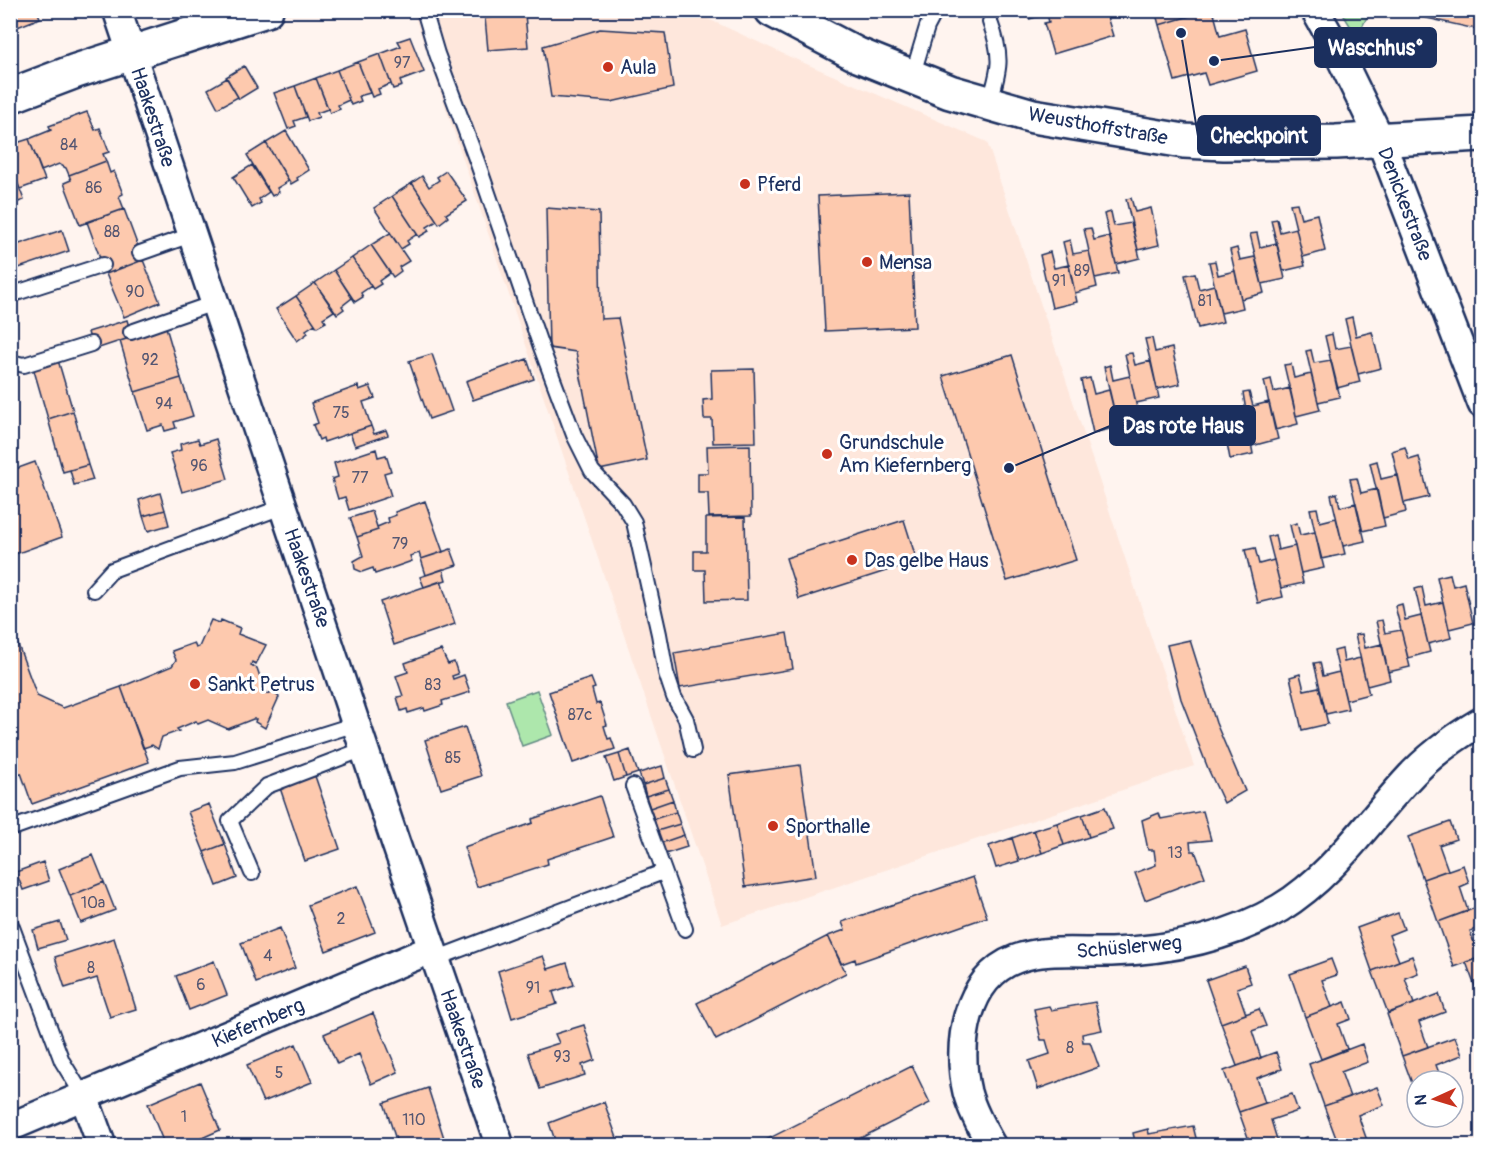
<svg xmlns="http://www.w3.org/2000/svg" width="1492" height="1156" font-family="Pangolin,sans-serif">
<style>
.built{fill:#fee7dc}
.green{fill:#ade7ac;stroke:#648b85;stroke-width:1.5}
.building{fill:#fdc9ae;stroke:#1b2f5e;stroke-width:1.5}
.lines{fill:none;stroke-linecap:round;stroke-linejoin:round}
.service-casing{stroke:#1b2f5e;stroke-width:18}
.minor-casing{stroke:#1b2f5e;stroke-width:32}
.tertiary-casing{stroke:#1b2f5e;stroke-width:38}
.service{stroke:#fff;stroke-width:14}
.minor{stroke:#fff;stroke-width:27}
.tertiary{stroke:#fff;stroke-width:33}
.poi-dot{fill:#c8321e;stroke:#fff;stroke-width:2}
.labels{text-anchor:middle;dominant-baseline:central;stroke-width:6;stroke-linejoin:round;paint-order:stroke}
.number-label{font-size:16px;fill:#545672}
.poi-label{font-size:20px;fill:#1b2f5e;stroke:#fff;text-anchor:start}
.street-label{font-size:20px;fill:#1b2f5e;stroke:#fff}
.leader{fill:none;stroke:#1b2f5e;stroke-width:2}
.callout-dot{fill:#1b2f5e;stroke:#fff;stroke-width:2}
.callout{fill:#1b2f5e;stroke:#1b2f5e;stroke-width:2}
.callout-label{font-size:21px;text-anchor:middle;font-weight:bold;fill:#fff}
</style>
<rect width="100%" height="100%" fill="#fff4ef"/>
<filter id="ink" filterUnits="userSpaceOnUse"><feTurbulence type="fractalNoise" baseFrequency=".0167" numOctaves="2"/><feDisplacementMap in="SourceGraphic" scale="12" xChannelSelector="R" yChannelSelector="G"/><feConvolveMatrix kernelMatrix="1 2 1 2 8 2 1 2 1" color-interpolation-filters="sRGB"/></filter>
<g filter="url(#ink)">
<path class="built" d="M413 11H691L788 56 987 142 1194 766 722 925Z"/>
<path class="green" d="M1341 11H1370L1357 37Z
M537 690 553 735 522 746 506 701Z"/>
<path class="building" d="M10 10H37L40 18 10 30Z
M1026 10H1105L1113 36 1053 54 1044 23 1049 22 1047 14 1029 19Z
M1155 10H1196L1197 14 1159 25Z
M1210 10H1213L1220 36 1245 29 1257 71 1208 85 1204 73 1175 81 1159 25Z
M1414 10H1482V28L1480 30 1413 15Z
M525 14 528 47 488 50 485 18Z
M600 29 665 33 673 88 611 102 551 97 543 46Z
M410 37 424 72 400 81 402 86 393 89 380 54 401 46 398 41Z
M380 54 391 84 378 89 380 94 372 97 358 62Z
M358 62 370 93 359 96 361 101 351 105 337 70Z
M244 66 257 88 239 99 226 77Z
M337 70 349 100 338 105 340 109 330 113 316 78Z
M227 78 238 97 218 108 208 89Z
M316 78 328 109 317 113 319 117 308 121 295 86Z
M295 86 306 117 294 121 296 126 288 129 274 93Z
M87 112 95 130 100 128 109 152 103 154 106 161 69 175 66 168 59 164 41 171 29 139 51 130 49 126Z
M286 131 309 170 297 178 298 180 291 184 266 143Z
M29 139 45 180 20 189 10 163V145Z
M266 143 289 181 277 188 279 192 272 196 247 155Z
M106 161 110 173 114 171 123 194 119 196 124 209 80 225 64 183 71 180 69 175Z
M10 163 24 200 10 205Z
M252 165 269 192 259 199 261 203 252 208 233 177Z
M446 171 467 201 446 214 448 217 439 224 412 183 422 176 429 187 439 180 437 177Z
M412 183 437 221 427 227 429 231 419 237 392 196Z
M909 192 915 327 825 331 818 196Z
M392 196 417 234 407 241 409 244 401 249 374 208Z
M1131 198 1135 212 1151 208 1159 245 1138 250 1126 199Z
M1297 203 1301 218 1317 214 1325 251 1303 257 1290 204Z
M546 208 599 212 601 319 618 318 647 460 599 470 576 352 549 348Z
M124 209 143 260 106 274 87 222Z
M1111 212 1114 226 1131 223 1140 258 1116 264 1104 214Z
M1277 219 1280 232 1296 228 1305 266 1283 271 1271 220Z
M1091 228 1094 240 1110 236 1118 273 1095 278 1084 229Z
M62 230 69 251 10 271V247Z
M390 233 409 261 399 267 401 271 393 277 371 245Z
M1257 233 1260 247 1277 243 1285 279 1262 284 1250 234Z
M1070 240 1073 254 1089 251 1097 287 1075 293 1063 242Z
M371 245 390 273 379 281 381 284 373 289 352 258Z
M1237 248 1240 260 1255 257 1264 293 1241 299 1230 250Z
M1050 252 1054 268 1069 265 1077 302 1052 308 1040 255Z
M352 258 371 286 361 293 363 297 355 302 334 270Z
M143 260 160 302 124 317 106 274Z
M1215 261 1218 275 1235 271 1243 308 1221 313 1209 262Z
M334 270 352 298 342 306 344 309 337 314 315 283Z
M1195 273 1199 289 1214 285 1223 322 1198 328 1185 275Z
M315 283 334 311 323 318 326 322 317 327 296 296Z
M296 296 315 324 306 330 308 333 297 341 276 309Z
M1352 317 1356 336 1372 332 1381 368 1358 374 1345 319Z
M127 320 132 337 93 350 88 332Z
M166 327 181 378 135 392 120 341Z
M1332 334 1335 349 1351 346 1360 382 1337 388 1325 336Z
M1152 338 1155 352 1172 348 1180 384 1157 389 1145 339Z
M1311 350 1314 363 1331 360 1340 397 1318 402 1306 351Z
M1132 353 1135 365 1151 361 1159 398 1136 403 1125 354Z
M432 354 452 411 429 419 409 361Z
M1012 355 1076 560 1007 581 943 376Z
M527 359 534 379 473 400 466 381Z
M58 360 73 411 48 419 33 367Z
M1291 364 1294 378 1311 374 1320 410 1296 416 1284 365Z
M1110 365 1113 380 1130 376 1138 413 1116 418 1104 367Z
M754 369 756 442 713 443 712 419H704L703 400 712 399 711 370Z
M181 378 193 416 174 422 176 428 165 431 163 425 147 430 135 392Z
M1090 378 1094 394 1109 390 1118 427 1093 433 1081 380Z
M1271 379 1274 392 1290 388 1298 424 1275 430 1264 381Z
M358 386 359 390 370 386 375 398 363 402 371 426 324 442 323 438 319 440 313 425 318 423 311 403Z
M1249 392 1253 406 1269 402 1278 439 1252 446 1243 393Z
M1227 410 1230 423 1247 420 1253 454 1230 459 1221 411Z
M73 411 88 465 63 472 48 419Z
M371 426 374 434 386 430 388 435 355 446 350 433Z
M198 439 200 444 216 439 228 479 182 492 170 453 181 450 180 444Z
M750 445 751 516 709 517 708 493H698V473H708L707 446Z
M1405 447 1409 460 1419 457 1429 497 1404 503 1392 451Z
M376 449 378 457 386 455 391 471 384 473 391 496 349 510 345 497 338 499 332 479 338 477 334 463Z
M1377 461 1381 479 1398 475 1406 512 1383 518 1370 463Z
M35 462 62 537 10 556V471Z
M88 465 93 480 74 485 70 470Z
M1357 478 1361 493 1377 489 1385 526 1362 531 1350 479Z
M160 493 165 510 143 516 139 500Z
M1337 493 1340 507 1356 503 1365 541 1343 546 1331 495Z
M425 501 443 552 421 559 419 553 410 556 412 561 375 574 373 568 362 572 355 569 354 561 363 556 357 537 378 530 377 527 389 522 388 518 396 515 395 512Z
M1317 508 1320 522 1336 518 1345 554 1321 559 1310 509Z
M165 510 169 525 148 531 143 516Z
M372 511 378 530 357 537 350 518Z
M745 517 747 600 706 601 705 570H694V551H706V518Z
M904 520 917 561 799 599 786 558Z
M1297 523 1300 535 1315 532 1324 568 1301 573 1290 525Z
M1275 535 1278 550 1295 546 1303 583 1281 588 1268 537Z
M1255 548 1259 564 1274 560 1283 597 1258 603 1245 550Z
M451 549 457 565 426 575 421 559Z
M443 569 446 580 424 587 420 577Z
M1450 574 1453 586 1464 583 1473 623 1449 629 1437 577Z
M441 581 455 624 394 645 380 602Z
M1422 587 1426 606 1443 602 1451 638 1428 644 1415 589Z
M1402 604 1405 620 1421 616 1430 652 1408 658 1395 606Z
M211 620 220 623 221 620 240 628 238 634 266 645 256 664 252 662 251 665 257 668 266 694 272 692 279 697 265 728 255 722 256 719H253L228 729 208 720 198 724 196 721 177 729 179 731 162 737 158 749 152 745 143 748 121 687 172 666 176 660 172 651 194 643 196 648 199 647Z
M1382 620 1385 633 1401 630 1410 667 1388 672 1376 621Z
M10 623 37 696 63 708 121 687 149 762 32 804 21 773 13 776 10 769Z
M787 633 793 669 680 688 674 653Z
M1362 634 1365 648 1382 644 1390 680 1367 686 1355 635Z
M1190 640 1216 723 1245 791 1224 803 1209 771 1181 699 1167 645Z
M1342 649 1344 662 1360 658 1369 694 1346 700 1334 651Z
M441 650 448 664 454 662 458 674 452 676 453 679 464 675 470 692 442 701 443 705 425 711 424 708 408 713 407 709 401 711 397 697 403 696 396 676 408 672 405 663Z
M1320 662 1323 676 1339 672 1348 709 1326 714 1314 663Z
M1300 674 1304 690 1319 687 1328 724 1302 730 1290 677Z
M591 678 595 688 592 689 596 704 600 703 607 725 604 726 608 739 611 738 615 749 573 763 549 692Z
M465 727 481 776 441 789 425 740Z
M630 750 638 773 626 777 619 754Z
M619 754 626 777 614 781 606 758Z
M800 765 816 876 745 887 729 775Z
M662 766 665 778 643 785 639 773Z
M315 776 340 849 305 861 280 788Z
M665 778 669 789 646 796 643 785Z
M669 789 673 800 650 808 646 796Z
M600 796 613 837 547 859 548 864 477 887 464 847 533 823 532 819Z
M673 800 676 812 654 819 650 808Z
M209 804 225 844 204 852 188 812Z
M1105 807 1113 829 1089 837 1082 815Z
M1203 811 1211 840 1190 842 1191 851H1195L1205 877 1145 900 1135 873 1156 865 1154 850H1148L1142 820 1159 813 1161 819Z
M676 812 680 824 657 831 654 819Z
M1082 815 1089 837 1064 845 1057 823Z
M1450 822 1456 839 1439 845 1448 870 1423 879 1408 837Z
M1057 823 1064 845 1042 853 1034 830Z
M680 824 684 835 661 843 657 831Z
M1034 830 1042 853 1019 861 1012 838Z
M684 835 687 847 665 854 661 843Z
M1012 838 1019 861 996 868 989 846Z
M225 844 237 878 217 886 204 852Z
M93 855 104 882 70 896 59 869Z
M43 862 49 881 23 890 16 872Z
M1463 865 1469 883 1460 887 1468 911 1438 922 1423 879Z
M973 877 987 917 856 963 855 959 841 964 828 936 845 930 842 922Z
M104 882 115 910 81 923 70 896Z
M357 886 375 932 326 951 308 905Z
M1478 907 1482 918V927L1470 931 1479 958 1454 967 1438 922Z
M1398 913 1404 929 1389 935 1399 961 1372 971 1357 928Z
M60 922 66 940 38 948 33 930Z
M280 928 295 968 256 983 241 943Z
M828 936 846 973 716 1040 697 1003Z
M114 938 136 1009 110 1017 97 978 65 988 55 957Z
M543 956 548 969 567 963 574 985 553 992 557 1004 512 1018 498 971Z
M1412 956 1418 973 1405 978 1414 1004 1388 1013 1372 971Z
M1482 957V1003H1481L1466 962Z
M1331 959 1337 975 1322 980 1332 1007 1305 1017 1290 974Z
M214 961 227 995 189 1010 176 976Z
M1245 966 1251 983 1237 988 1246 1014 1221 1023 1206 980Z
M1439 994 1445 1012 1419 1022 1428 1047 1402 1056 1387 1014Z
M1095 1002 1102 1030 1082 1034 1083 1042H1090L1099 1067 1038 1089 1029 1061 1050 1054 1046 1040H1041L1034 1009 1049 1006 1051 1010Z
M1345 1002 1351 1019 1338 1024 1347 1049 1321 1059 1305 1017Z
M1259 1009 1266 1026 1252 1031 1261 1058 1237 1066 1221 1023Z
M373 1013 398 1072 371 1084 359 1054 337 1064 324 1034Z
M584 1025 595 1060 582 1065 585 1075 540 1089 528 1053 559 1043 555 1034Z
M1455 1037 1462 1055 1436 1065 1442 1081H1417V1097L1402 1056Z
M296 1044 312 1082 263 1102 247 1065Z
M1362 1044 1368 1062 1341 1072 1350 1097 1324 1106 1309 1064Z
M1276 1052 1282 1069 1257 1078 1265 1103 1239 1112 1224 1071Z
M912 1066 930 1103 845 1146H754Z
M200 1082 220 1130 184 1146H165L148 1104Z
M1377 1087 1384 1105 1358 1115 1369 1146H1339L1324 1106Z
M428 1088 444 1138 422 1146H398L384 1103Z
M1292 1094 1298 1111 1271 1120 1279 1146H1251L1239 1112Z
M604 1102 617 1138 596 1146H557L549 1123Z
M1193 1126 1198 1146H1136L1133 1133 1148 1129 1149 1134Z
M1307 1137 1310 1146H1282Z"/>
<g class="lines">
<g class="service-casing">
<path id="service" d="M424 10 437 54 478 164 541 347 574 435 592 471 623 504 634 522 659 634 666 673 674 697 686 719 693 750
M912 77 927 27 936 10
M989 104C1000 69 1003 57 990 22
M140 253 191 235
M10 295 103 265
M131 332 214 303
M10 362 24 365 91 344
M94 590 112 570 282 507
M633 786 685 929
M10 829 180 768 235 762 356 724
M252 873 230 821 267 786 364 749
M10 922 62 1061 84 1097
M435 959 663 872"/>
</g>
<g class="minor-casing">
<path id="minor" d="M117 10 396 844 500 1146
M1315 10 1332 40 1380 139 1482 404
M84 1097 102 1146
M10 1127 432 949
M992 1146C982 1129 972 1111 967 1092 956 1046 965 978 1016 959 1045 948 1081 953 1111 952 1169 950 1229 938 1280 908 1331 877 1365 826 1404 783 1426 758 1453 738 1482 721"/>
</g>
<g class="tertiary-casing">
<path id="tertiary" d="M772 10 858 55 950 92 1033 116 1184 141 1224 143 1336 142 1482 134
M10 96 76 71 266 10"/>
</g>
<use href="#service" class="service"/>
<use href="#minor" class="minor"/>
<use href="#tertiary" class="tertiary"/>
</g>
</g>
<g class="poi-dot">
<circle cx="608" cy="67" r="6"/>
<circle cx="745" cy="184" r="6"/>
<circle cx="867" cy="262" r="6"/>
<circle cx="827" cy="454" r="6"/>
<circle cx="852" cy="560" r="6"/>
<circle cx="195" cy="684" r="6"/>
<circle cx="773" cy="826" r="6"/>
</g>
<g class="labels">
<g class="number-label">
<text x="402" y="63">97</text>
<text x="69" y="145">84</text>
<text x="94" y="188">86</text>
<text x="112" y="232">88</text>
<text x="1082" y="271">89</text>
<text x="1059" y="281">91</text>
<text x="135" y="292">90</text>
<text x="1205" y="301">81</text>
<text x="150" y="360">92</text>
<text x="164" y="404">94</text>
<text x="341" y="413">75</text>
<text x="199" y="466">96</text>
<text x="360" y="478">77</text>
<text x="400" y="544">79</text>
<text x="433" y="685">83</text>
<text x="580" y="715">87c</text>
<text x="453" y="758">85</text>
<text x="1175" y="853">13</text>
<text x="93" y="903">10a</text>
<text x="341" y="919">2</text>
<text x="268" y="956">4</text>
<text x="91" y="968">8</text>
<text x="201" y="985">6</text>
<text x="533" y="988">91</text>
<text x="1070" y="1048">8</text>
<text x="562" y="1057">93</text>
<text x="279" y="1073">5</text>
<text x="184" y="1117">1</text>
<text x="414" y="1120">110</text>
</g>
<g class="poi-label">
<text x="620" y="67">Aula</text>
<text x="757" y="184">Pferd</text>
<text x="879" y="262">Mensa</text>
<text x="839" y="442">Grundschule<tspan x="839" dy="23">Am Kiefernberg</tspan></text>
<text x="864" y="560">Das gelbe Haus</text>
<text x="207" y="684">Sankt Petrus</text>
<text x="785" y="826">Sporthalle</text>
</g>
<g class="street-label">
<text transform="translate(153 117) rotate(72)">Haakestraße</text>
<text transform="translate(1098 126) rotate(10)">Weusthoffstraße</text>
<text transform="translate(1405 204) rotate(69)">Denickestraße</text>
<text transform="translate(307 578) rotate(71)">Haakestraße</text>
<text transform="translate(1129 947) rotate(-5)">Schüslerweg</text>
<text transform="translate(258 1023) rotate(-23)">Kiefernberg</text>
<text transform="translate(463 1039) rotate(71)">Haakestraße</text>
</g>
</g>
<path class="leader" d="M1214 61L1315 47M1181 33L1198 136M1009 468L1110 426"/>
<g class="callout-dot">
<circle cx="1214" cy="61" r="6"/>
<circle cx="1181" cy="33" r="6"/>
<circle cx="1009" cy="468" r="6"/>
</g>
<g class="callout">
<rect x="1315" y="28" width="121" height="39" rx="6"/>
<rect x="1198" y="116" width="122" height="39" rx="6"/>
<rect x="1110" y="406" width="145" height="39" rx="6"/>
</g>
<g class="callout-label">
<text x="1376" y="55">Waschhus°</text>
<text x="1259" y="143">Checkpoint</text>
<text x="1183" y="433">Das rote Haus</text>
</g>
<rect width="1492" height="1156" fill="none" stroke="#fff" stroke-width="36"/>
<rect x="18" y="18" width="1456" height="1120" fill="none" stroke="#1b2f5e" stroke-width="2" filter="url(#ink)"/>
<g transform="translate(1435 1099) rotate(266)"><circle r="28" fill="#ffffff" stroke="#a4acbf" stroke-width="1.5"/>
<path d="M0-4.5L10 22L0 15L-10 22Z" fill="#c8321e"/>
<text y="-9" font-size="16" font-weight="bold" text-anchor="middle" fill="#1b2f5e">N</text>
</g>
</svg>
